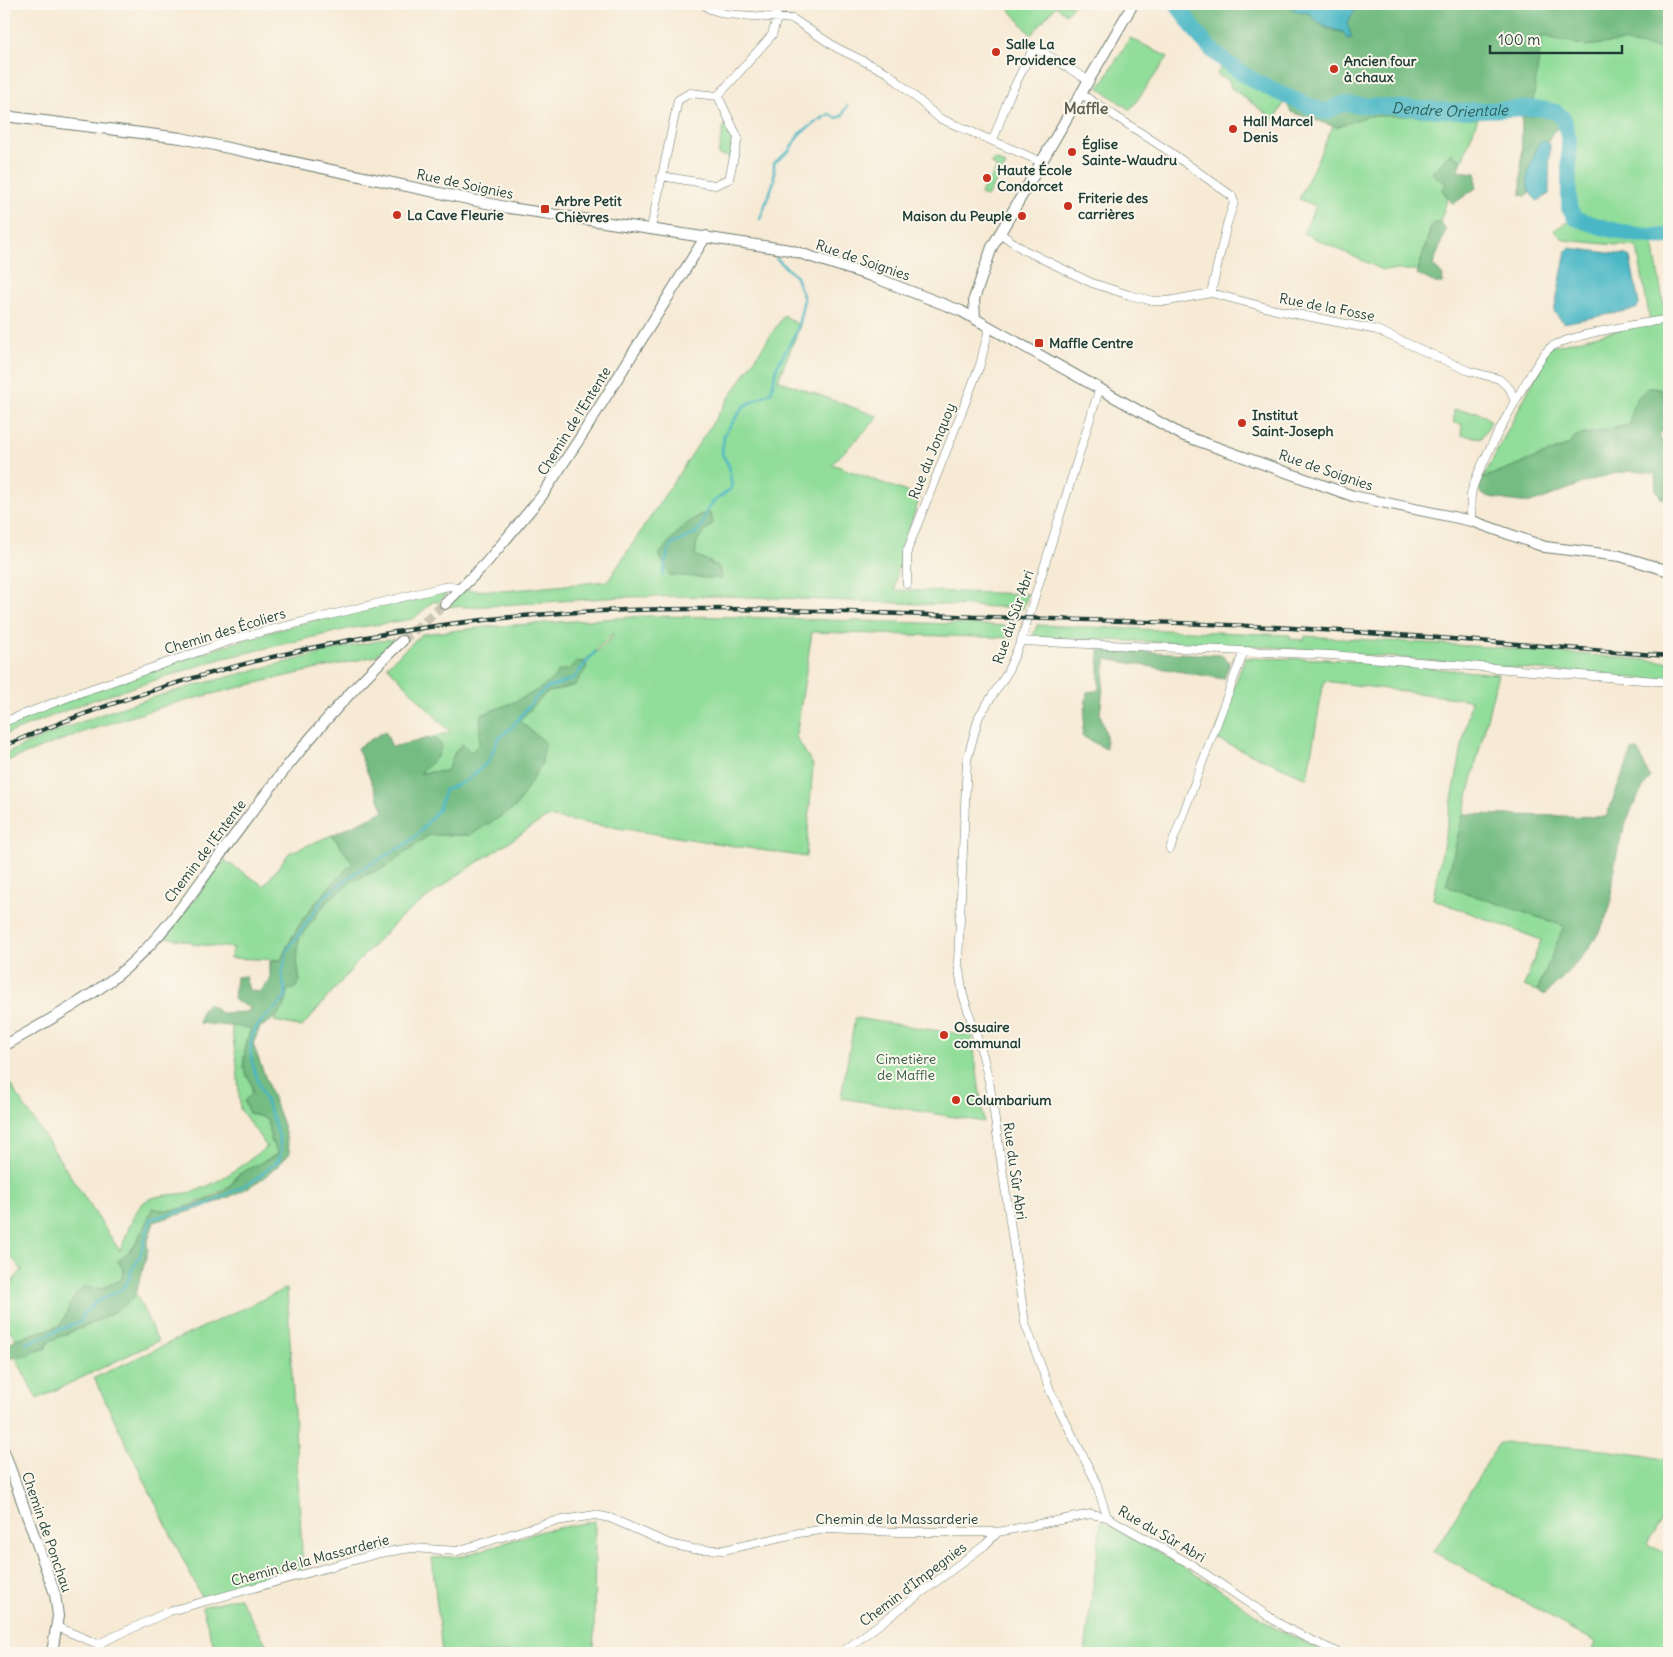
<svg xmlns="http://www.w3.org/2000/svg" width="1673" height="1657" font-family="Delius,sans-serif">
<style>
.green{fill:#91dd9a;stroke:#588d67;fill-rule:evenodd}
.forest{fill:#74bc82;stroke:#4a7c5b}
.water{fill:#4ab7c5;stroke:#347a7c}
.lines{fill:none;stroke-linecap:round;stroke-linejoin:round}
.stream{stroke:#4ab7c5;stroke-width:2.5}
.river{stroke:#4ab7c5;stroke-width:16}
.tertiary-tunnel{stroke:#ccc7b5;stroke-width:10;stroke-dasharray:10 5;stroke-linecap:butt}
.minor-casing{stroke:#6b7a6c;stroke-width:9}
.tertiary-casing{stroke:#6b7a6c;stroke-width:12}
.minor{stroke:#fff;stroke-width:8}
.tertiary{stroke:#fff;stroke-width:10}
.rail-casing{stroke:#1f3d34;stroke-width:4.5}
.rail{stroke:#fbf7ec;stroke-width:2.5;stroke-dasharray:8;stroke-linecap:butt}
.poi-dot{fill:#c8321e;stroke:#fbf7ec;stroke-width:2}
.labels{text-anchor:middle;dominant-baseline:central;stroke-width:4;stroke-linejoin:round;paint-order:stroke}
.poi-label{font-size:14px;font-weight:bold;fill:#1f3d34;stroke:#fbf7ec;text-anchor:start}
.street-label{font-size:14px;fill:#1f3d34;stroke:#fbf7ec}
.park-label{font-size:14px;fill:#365d48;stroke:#fbf7ec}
.water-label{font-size:15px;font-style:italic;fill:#2a5c58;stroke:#fbf7ec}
.quarter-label{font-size:16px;font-weight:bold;fill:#5d614f;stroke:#fbf7ec}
</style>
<rect width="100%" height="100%" fill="#fbf7ec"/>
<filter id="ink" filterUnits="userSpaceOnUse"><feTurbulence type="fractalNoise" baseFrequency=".02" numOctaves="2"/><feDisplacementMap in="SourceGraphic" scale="10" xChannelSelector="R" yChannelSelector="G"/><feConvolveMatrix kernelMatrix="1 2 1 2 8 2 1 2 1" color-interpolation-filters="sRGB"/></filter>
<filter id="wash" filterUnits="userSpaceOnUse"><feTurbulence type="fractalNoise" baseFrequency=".0096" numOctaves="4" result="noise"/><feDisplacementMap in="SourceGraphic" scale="20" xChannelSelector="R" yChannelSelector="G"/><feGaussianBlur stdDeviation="1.12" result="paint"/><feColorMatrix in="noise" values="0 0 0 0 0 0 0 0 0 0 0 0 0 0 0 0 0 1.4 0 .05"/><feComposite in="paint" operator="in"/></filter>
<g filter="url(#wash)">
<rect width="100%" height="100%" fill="#f7ead5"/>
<path class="green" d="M1005 4H1074L1066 14 1056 6 1031 35Z
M1176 4H1286L1290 8 1355 10 1354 4H1669V236L1652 237 1665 313 1667 319H1669V403L1668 399 1630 425 1576 436 1569 445 1483 478 1540 368 1538 360 1550 347 1650 322 1637 247 1564 240 1554 230 1574 218 1569 208V141L1564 119 1556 112 1537 108 1458 111 1417 109 1411 116 1478 118 1462 161 1451 153 1433 172 1447 184 1442 190 1448 197 1440 222 1432 224 1418 270H1383L1303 233 1316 206 1299 199 1333 126 1291 112 1283 94 1247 76 1219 57Z
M1130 38 1168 57 1130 110 1099 88Z
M1220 68 1284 102 1275 120 1230 87 1231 83 1217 74Z
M724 126 731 127 735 136 731 157 718 155Z
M994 159 1006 165 987 197 980 194 997 168 991 163Z
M784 315 800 326 778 380 879 417 832 464 920 497 904 542 901 565 897 568 895 590 1028 594 1023 608 726 596 621 597 469 607 448 606 464 590 504 591 608 581ZM710 513 713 523 697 541 695 555 712 563 670 575 675 535 699 515Z
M1454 410 1479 412 1491 421 1482 438 1461 435 1462 424 1454 423Z
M444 591 446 594 438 603 434 601 413 619 348 629 220 659 87 702 4 735V725C95 689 187 656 281 629 334 614 390 603 444 591Z
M647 616 738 617 1014 626V638L812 632 796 737 813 765 806 857 547 817 455 877 401 917 363 956 302 1027 274 1021 287 999V990L300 981 297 961 299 938 328 900 352 881 385 867 429 835H470L519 721 546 693 575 685 590 658 614 635 612 634 584 662H577L570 669 559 672C546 692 504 706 481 715L479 744 471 752 462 744 455 752 448 771 419 773 442 745 433 737 450 732 387 666 422 634 487 627Z
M1037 625 1290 635V639L1304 640 1305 636 1507 648 1669 662V681L1270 647 1033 637Z
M394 639 376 656 273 679 168 705 83 732 4 762V754C29 743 55 732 81 722 145 697 212 681 279 664 317 655 355 643 394 639Z
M1245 658 1327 659 1498 674 1446 886 1565 926 1537 991 1524 986 1541 940 1433 899 1471 700 1324 681 1307 778 1214 738Z
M332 835 353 863C323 892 297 921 281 960L230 958 234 948 192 944 191 942 166 937 224 860 264 886 289 853Z
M855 1018 972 1036 984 1122 841 1098Z
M231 1025 252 1027C248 1035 242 1060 244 1068 247 1080 253 1079 252 1094L244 1102 249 1113 267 1119 271 1140 278 1154 237 1175 231 1185 209 1198 180 1209 162 1211 142 1233 134 1247 118 1261 124 1270 122 1279 101 1289 84 1287C69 1299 70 1310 60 1326L16 1339 4 1322V1292L22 1270 4 1248V1075L120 1251C127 1236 131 1215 143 1203 153 1194 175 1195 187 1193 216 1187 243 1164 267 1147L240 1109 237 1065Z
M287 1288 303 1569 202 1598 94 1378Z
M135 1292 158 1341 37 1399 15 1356C27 1356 34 1351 45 1349L49 1341C74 1330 121 1316 135 1292Z
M1499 1443C1556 1445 1613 1449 1669 1460V1506L1647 1544 1669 1555V1653H1592L1596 1642 1434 1552Z
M595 1521 594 1653H442L432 1558 463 1556 542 1531Z
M1101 1521 1157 1551 1221 1590 1273 1627 1327 1653H1085Z
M239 1597 268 1647 261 1653H216L202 1607Z"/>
<path class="forest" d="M1176 4H1286L1298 12 1309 13C1318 25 1333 35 1349 31L1347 23 1355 10 1354 4H1669V50L1620 42 1586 46 1542 36 1532 108 1458 111 1417 109 1410 116H1368L1337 127 1291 112 1283 94 1247 76 1219 57Z
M1541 115 1556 116 1562 125 1552 133 1548 142 1546 141C1535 158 1524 170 1529 192L1526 196 1521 195 1522 117Z
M1451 153 1462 161 1458 171 1476 173V188L1453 204 1442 190 1446 184 1432 173Z
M1440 222 1446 229 1433 265 1443 276 1442 283H1435L1417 274 1432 224Z
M1649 387 1662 390 1669 403V423L1659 435 1662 442 1669 443V500L1661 498 1656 489 1655 474C1617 462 1570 491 1533 502 1524 504 1490 498 1481 494L1479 489 1483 478 1569 445 1576 436 1630 425C1630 407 1635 398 1649 387Z
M710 513 713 523 697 541 695 555 719 567 721 579 670 575 659 555C672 538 688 516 710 513Z
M1099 650 1221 655 1230 662 1224 679 1106 659 1100 714 1106 734V749L1082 736 1087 692 1099 690Z
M577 661 584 662 587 667 575 685 546 693 519 721 545 742 542 763 516 807 470 835H429L385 867 352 881 328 900 299 938 297 961 300 981 295 989 287 990C288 1007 274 1021 260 1027L253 1044 283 1125 290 1153C253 1196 206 1206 154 1222L147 1244 148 1250C143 1265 141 1285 132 1298 120 1314 69 1332 49 1341L45 1349 34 1351 28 1356 4 1359V1347L16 1339 60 1326C70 1310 69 1299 84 1287L101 1289 122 1279 124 1270 118 1261 134 1247 153 1208C175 1216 213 1201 230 1186 234 1182 235 1177 240 1174 252 1166 265 1161 278 1154L271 1140 267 1119 249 1113 244 1101 252 1094C253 1079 247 1080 244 1068 242 1060 248 1035 251 1028L199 1023 202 1009 208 1004 221 1013 248 1012 250 1008 234 1000 236 977 245 976 249 990 259 992 270 981V961L281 960C298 920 322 893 353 863L332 835 384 811 357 748 385 731 392 747 433 737 442 745 438 756 420 773 447 771 455 752 462 744 471 752 479 744 481 715C504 706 546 692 559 671L570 669Z
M1638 750 1650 778C1628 807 1617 845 1612 881 1611 889 1612 899 1610 907 1598 944 1572 970 1544 995L1537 991 1564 926 1446 886 1463 814 1606 817 1632 751Z"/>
<path class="water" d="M1286 4H1354L1355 10 1347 23 1352 38 1347 39 1343 32C1328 28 1319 26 1309 13L1298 12Z
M1543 140 1550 144 1549 194 1538 201C1517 186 1532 162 1539 143Z
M1569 248 1626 255 1630 257 1639 304 1636 309 1564 323 1554 312 1566 251Z"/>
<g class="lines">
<path class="stream" d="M760 219 774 181V163L789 151 800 133 829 114 836 118 842 116 847 106
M663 575 668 551 673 544 694 534 702 526 706 512 712 503 732 488 729 466 722 454 724 435 744 406 771 392 777 366 797 331 804 299 796 277 776 258
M25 1344 81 1321 84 1313 96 1302 122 1289 128 1281 131 1271 139 1259 151 1219 208 1204 253 1181 279 1160C290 1131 242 1074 252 1037 257 1019 276 1012 286 996L282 974 287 951 326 895 358 871 405 845 417 835 438 810 445 790 466 781 478 771 489 761 498 739 511 728 537 696 547 688 573 679 595 652"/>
<path class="river" id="s1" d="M1176 4C1190 21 1202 44 1220 57 1249 82 1289 98 1325 112L1342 104 1458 111 1537 108 1556 112 1564 119 1569 141V208L1575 218C1604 229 1637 238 1669 236"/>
</g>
</g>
<g filter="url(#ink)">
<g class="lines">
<path class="tertiary-tunnel" d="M402 641 445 604"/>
<g class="minor-casing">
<path id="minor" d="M703 4 710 9 726 14 793 19 837 48 888 73 939 118 1042 162
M1080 93 1170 152 1232 196 1234 202 1227 224 1211 293
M718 96 772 35 777 18 776 4
M993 140 1009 97 1034 47 1088 80
M661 176 715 185 729 179 738 138 718 96
M651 228 678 100 690 93 718 96
M1001 234 1024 250 1092 283 1129 295 1153 301H1168L1211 293 1276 310 1377 330 1469 371 1499 379 1510 389 1515 402
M1099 390 1021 641 1006 675 979 716 967 760 958 963 963 995 983 1056 990 1086 1025 1323 1051 1393 1096 1482 1107 1517 1192 1565 1286 1628 1339 1653
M1472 521C1471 511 1469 500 1472 490 1476 471 1537 356 1551 347 1571 334 1643 323 1669 319
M907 584V551L980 365 989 328
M1021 641 1331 655 1669 682
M4 722 79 693 241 637 444 587 451 586 460 589
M1170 849 1244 651
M57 1627 98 1644 170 1611 380 1553 412 1548 457 1551 550 1522 595 1515 610 1518 670 1544 693 1549 724 1550 799 1533 827 1529 898 1532H998L1091 1514 1107 1517
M98 1644 104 1653
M841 1653 985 1545 998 1532"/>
</g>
<g class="tertiary-casing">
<path id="tertiary" d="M4 116 181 138 510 208 790 250 871 276 961 311 1182 435 1353 496 1472 521 1545 547 1620 556 1669 571
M975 319 974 299 992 247 1133 4
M445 604 486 563 541 497 582 435 706 236
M4 1046C45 1022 88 1000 125 969 169 931 202 878 237 832 288 763 339 700 402 641
M4 1451 55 1594 58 1616 52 1653"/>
</g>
<use href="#minor" class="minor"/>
<use href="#tertiary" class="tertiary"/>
<g class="rail-casing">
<path id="rail" d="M4 746C180 670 370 626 561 613 702 604 844 612 984 617 1080 620 1176 622 1272 627 1405 634 1537 646 1669 656"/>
</g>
<use href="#rail" class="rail"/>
</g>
</g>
<g class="poi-dot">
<circle cx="996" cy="52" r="5"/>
<circle cx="1334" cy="69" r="5"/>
<circle cx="1233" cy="129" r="5"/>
<circle cx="1072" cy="152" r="5"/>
<circle cx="987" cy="178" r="5"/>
<circle cx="1068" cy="206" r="5"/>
<rect x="540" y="204" width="10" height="10" rx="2.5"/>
<circle cx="397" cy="215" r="5"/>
<circle cx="1022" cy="216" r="5"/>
<rect x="1034" y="338" width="10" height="10" rx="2.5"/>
<circle cx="1242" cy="423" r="5"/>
<circle cx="944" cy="1035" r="5"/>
<circle cx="956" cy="1100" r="5"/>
</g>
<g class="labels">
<g class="poi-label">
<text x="1006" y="44">Salle La<tspan x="1006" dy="16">Providence</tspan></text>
<text x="1344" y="61">Ancien four<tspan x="1344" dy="16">à chaux</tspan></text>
<text x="1243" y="121">Hall Marcel<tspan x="1243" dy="16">Denis</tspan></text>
<text x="1082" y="144">Église<tspan x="1082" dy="16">Sainte-Waudru</tspan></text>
<text x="997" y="170">Haute École<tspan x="997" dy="16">Condorcet</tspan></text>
<text x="1078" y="198">Friterie des<tspan x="1078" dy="16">carrières</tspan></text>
<text x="555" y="201">Arbre Petit<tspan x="555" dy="16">Chièvres</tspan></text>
<text x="407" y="215">La Cave Fleurie</text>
<text x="1012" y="216" text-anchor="end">Maison du Peuple</text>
<text x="1049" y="343">Maffle Centre</text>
<text x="1252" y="415">Institut<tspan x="1252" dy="16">Saint-Joseph</tspan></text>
<text x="954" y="1027">Ossuaire<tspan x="954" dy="16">communal</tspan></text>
<text x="966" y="1100">Columbarium</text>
</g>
<g class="street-label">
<text transform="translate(465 184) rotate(12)">Rue de Soignies</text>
<text transform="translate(863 260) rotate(19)">Rue de Soignies</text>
<text transform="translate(1327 307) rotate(11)">Rue de la Fosse</text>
<text transform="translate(574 421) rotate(-58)">Chemin de l'Entente</text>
<text transform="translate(932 451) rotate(-68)">Rue du Jonquoy</text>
<text transform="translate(1326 470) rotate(19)">Rue de Soignies</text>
<text transform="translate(1013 617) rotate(-71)">Rue du Sûr Abri</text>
<text transform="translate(225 631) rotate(-17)">Chemin des Écoliers</text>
<text transform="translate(205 851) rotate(-53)">Chemin de l'Entente</text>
<text transform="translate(1015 1171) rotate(82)">Rue du Sûr Abri</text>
<text x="897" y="1519">Chemin de la Massarderie</text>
<text transform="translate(47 1532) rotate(71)">Chemin de Ponchau</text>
<text transform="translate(1162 1534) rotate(30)">Rue du Sûr Abri</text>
<text transform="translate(310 1560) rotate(-15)">Chemin de la Massarderie</text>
<text transform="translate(913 1584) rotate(-37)">Chemin d'Impegnies</text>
</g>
<g class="park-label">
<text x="906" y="1059">Cimetière<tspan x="906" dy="16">de Maffle</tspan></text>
</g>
<g class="water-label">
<text stroke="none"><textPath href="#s1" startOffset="315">Dendre Orientale</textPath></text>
</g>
<g class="quarter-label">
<text x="1086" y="108">Maffle</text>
</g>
</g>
<rect width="1673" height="1657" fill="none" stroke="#fbf7ec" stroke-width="20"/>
<path d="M1490 45v8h132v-8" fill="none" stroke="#1f3d34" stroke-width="2.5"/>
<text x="1498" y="45" font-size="15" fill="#1f3d34" stroke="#fbf7ec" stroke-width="4" paint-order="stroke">100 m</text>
</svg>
